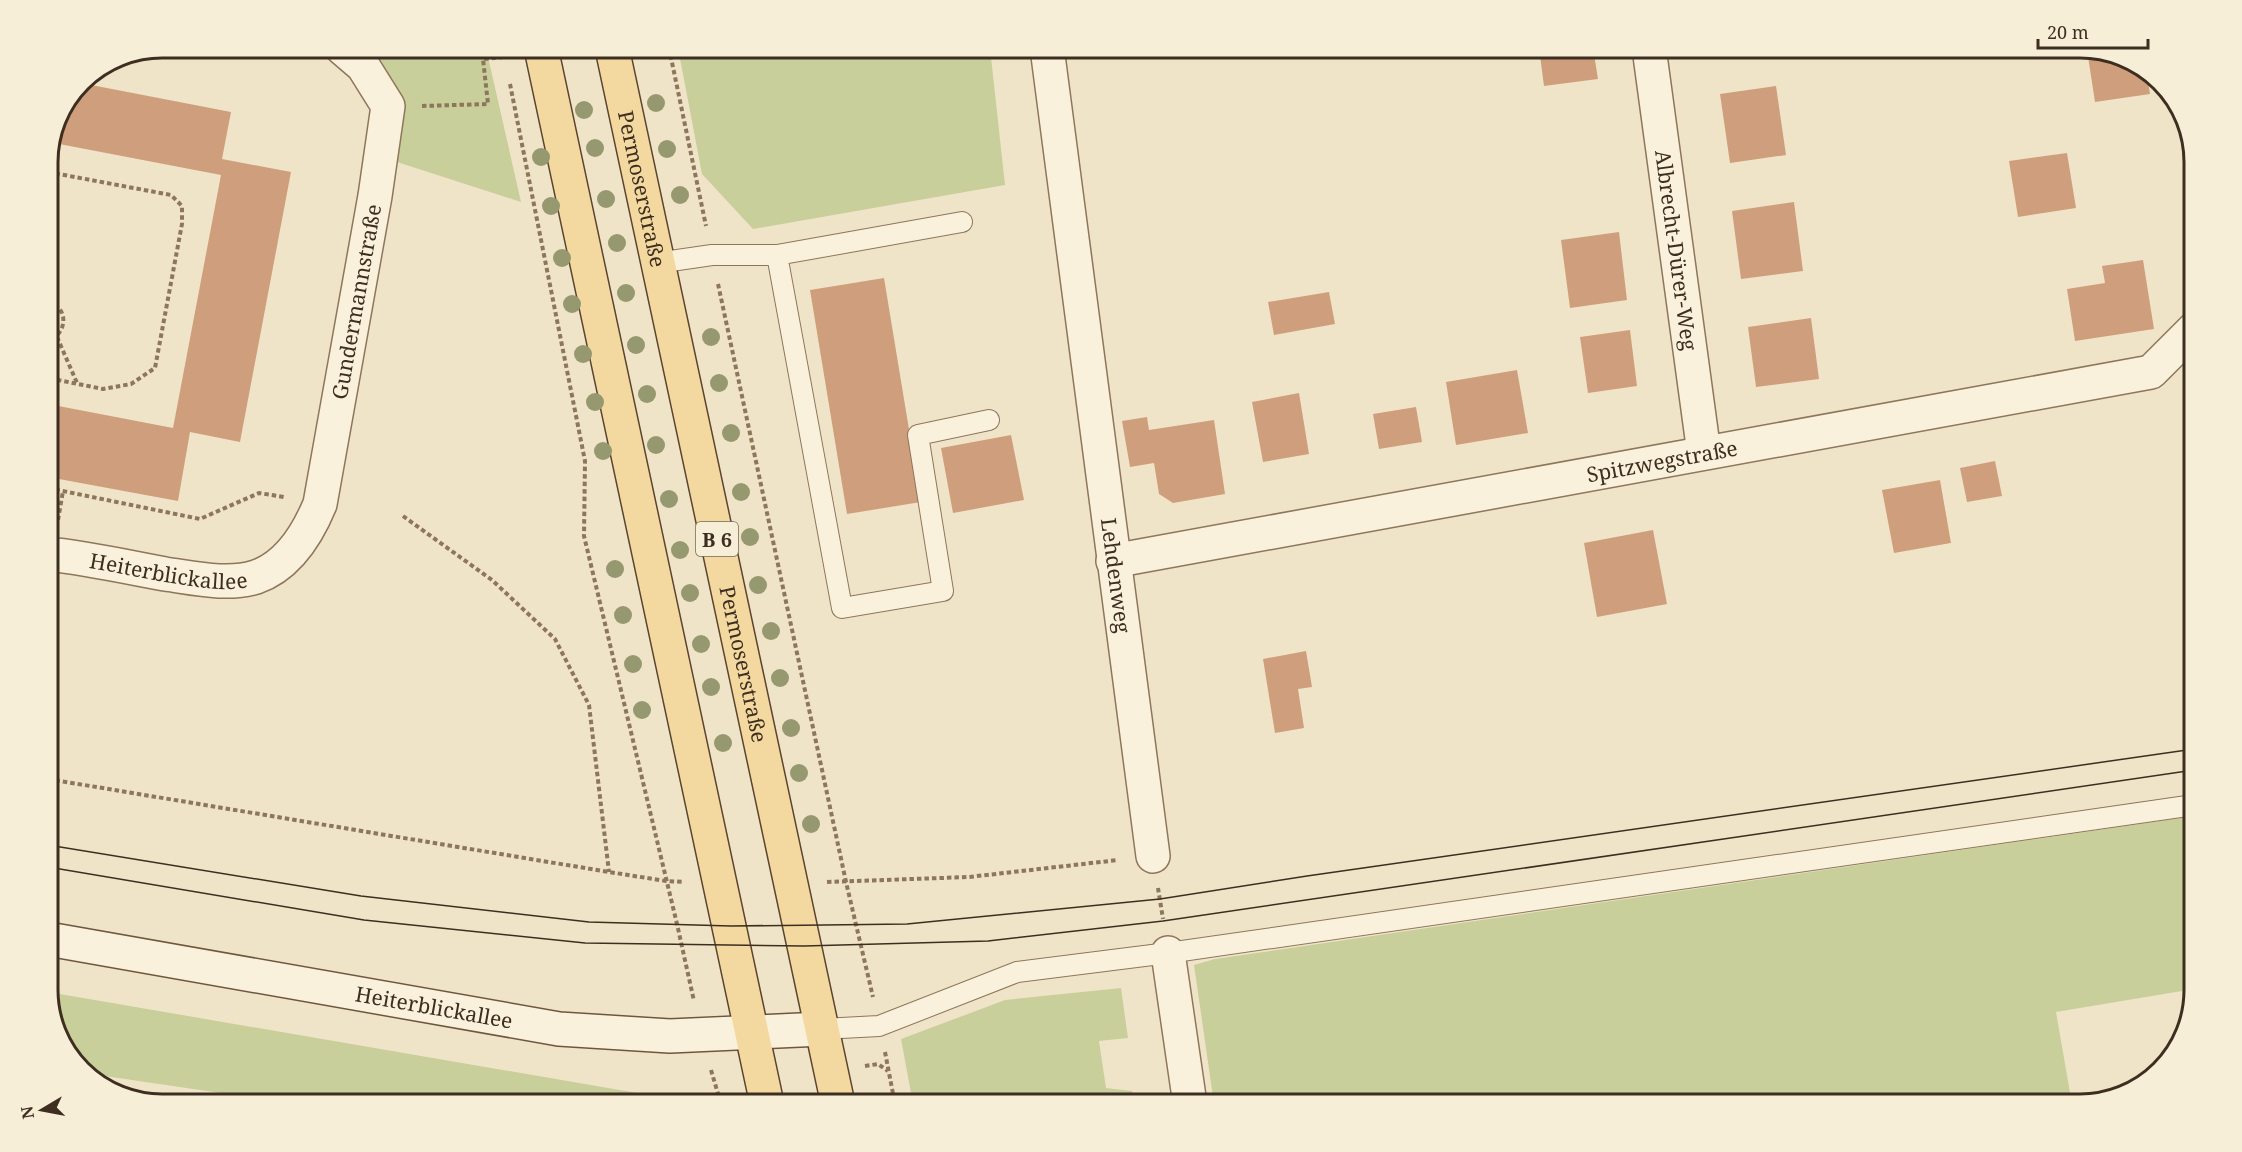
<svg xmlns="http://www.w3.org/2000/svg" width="2242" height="1152" font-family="'Noto Serif',serif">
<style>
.green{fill:#c9cf9b}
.building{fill:#cf9f7d}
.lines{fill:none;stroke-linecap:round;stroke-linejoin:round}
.lane-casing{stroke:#8d765c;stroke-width:22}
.street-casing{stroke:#8d765c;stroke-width:36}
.secondary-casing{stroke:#6f573f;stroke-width:36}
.primary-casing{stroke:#5b4430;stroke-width:36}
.path{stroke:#8d765c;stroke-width:4;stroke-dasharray:4.5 3;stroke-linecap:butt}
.lane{stroke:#faf1dc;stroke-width:20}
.street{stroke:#faf1dc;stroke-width:33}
.secondary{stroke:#faf1dc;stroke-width:33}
.primary{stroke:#f3d9a0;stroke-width:33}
.tram{stroke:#3d2e20;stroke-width:1.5}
.tree{fill:#96986f}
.labels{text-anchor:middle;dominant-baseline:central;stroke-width:6;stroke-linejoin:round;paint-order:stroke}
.shield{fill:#f7eed8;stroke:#756857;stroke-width:1.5}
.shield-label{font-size:20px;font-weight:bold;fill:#3d2e20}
.street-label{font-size:21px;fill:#3d2e20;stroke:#f7eed8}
.rim{fill:none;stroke:#3d2e20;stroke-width:3}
</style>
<rect width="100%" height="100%" fill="#f0e4c8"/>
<path class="green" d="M367 48H486L521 202 397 162V92Z
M678 48H990L1005 185 753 229 702 174Z
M2194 816V989L2056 1012 2072 1104H1214L1194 965 1215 959Z
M1121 988 1128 1038 1099 1041 1106 1088 1132 1091 1134 1104H913L901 1039 1005 1000Z
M48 992 678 1100 683 1104H296L91 1074 67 1054 48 998Z"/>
<path class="building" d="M1539 48H1593L1598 79 1544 86Z
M1713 48H1779V49L1714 58Z
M2023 48H2062L2063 52 2024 57Z
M2087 50 2130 60 2147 75 2150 94 2095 102Z
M81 83 231 112 222 159 291 172 240 442 190 432 178 501 48 477V404L173 428 221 175 54 143Z
M1776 86 1786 155 1730 163 1720 94Z
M2067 153 2076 208 2018 217 2009 161Z
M1794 202 1803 271 1741 279 1732 211Z
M1619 232 1627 300 1570 308 1561 240Z
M2143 260 2154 329 2075 341 2067 289 2105 283 2102 266Z
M884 278 921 502 847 514 810 290Z
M1329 292 1335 324 1274 335 1268 302Z
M1811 318 1819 379 1756 387 1748 327Z
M1630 330 1637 386 1588 393 1580 337Z
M1517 370 1528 433 1456 445 1446 382Z
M1299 393 1309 454 1263 462 1252 402Z
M1416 407 1422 442 1379 449 1373 414Z
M1147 417 1149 430 1214 420 1225 494 1173 503 1159 494 1154 463 1130 467 1122 421Z
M1011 435 1024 500 953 513 941 448Z
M1995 461 2002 496 1967 502 1960 468Z
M1940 480 1951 543 1894 553 1882 490Z
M1653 530 1667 604 1597 617 1584 543Z
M1306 651 1312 687 1298 689 1304 728 1275 733 1263 659Z"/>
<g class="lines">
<g class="lane-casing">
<path id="lane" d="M777 255 842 608 943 591 918 435 989 420
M657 263 712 255H777L962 222
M822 1029 879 1026 1017 972 1168 953 2194 805"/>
</g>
<g class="street-casing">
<g id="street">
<path id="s1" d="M1047 48 1153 856"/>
<path id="s2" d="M1649 48 1704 453"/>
<path id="s3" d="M48 554C87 558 127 567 165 574 194 578 228 586 256 577 288 566 308 533 320 504L375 196 388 106 363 66 342 48"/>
<path id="s4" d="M1113 561 2151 372 2194 329"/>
<path d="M1168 953 1190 1104"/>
</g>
</g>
<g class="secondary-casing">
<g id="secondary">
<path id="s5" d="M48 939 559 1029 670 1036 822 1029"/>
</g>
</g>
<g class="primary-casing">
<g id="primary">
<path d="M541 48 767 1104"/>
<path id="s6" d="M612 48 838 1104"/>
</g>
</g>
<path class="path" d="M669 48 706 226
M510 84 585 461 584 536 677 924 694 1001
M422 106 488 104 483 59 504 57
M48 172 171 195 182 206V224L155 368 131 384 103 389 48 378
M718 284 846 882 873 997
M48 301C69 308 68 333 48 341
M57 337 77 383
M48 488 200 519 259 493 284 497
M403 516 492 580 555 639 589 705 609 872
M58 520 63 491
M48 779 609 872 666 881 684 882
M827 882 969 877 1118 860
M1158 888 1163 919
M885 1052 895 1104
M865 1066 878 1064 888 1071
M711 1070 721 1104"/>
<use href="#lane" class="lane"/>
<use href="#street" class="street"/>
<use href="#secondary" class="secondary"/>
<use href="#primary" class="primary"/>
<path class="tram" d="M48 845 361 896 589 922 731 926 907 924 1160 899 1307 876 2194 749
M48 867 364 920 585 943 804 946 988 941 1163 921 2194 770"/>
</g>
<g class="tree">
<circle cx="656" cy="103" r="9"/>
<circle cx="584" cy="110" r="9"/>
<circle cx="595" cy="148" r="9"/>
<circle cx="667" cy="149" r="9"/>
<circle cx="541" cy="157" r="9"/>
<circle cx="680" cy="195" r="9"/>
<circle cx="606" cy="199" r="9"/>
<circle cx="551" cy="206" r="9"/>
<circle cx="617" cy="243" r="9"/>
<circle cx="562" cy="258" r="9"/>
<circle cx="626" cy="293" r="9"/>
<circle cx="572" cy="304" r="9"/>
<circle cx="711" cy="337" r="9"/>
<circle cx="636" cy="345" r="9"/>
<circle cx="583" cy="354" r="9"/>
<circle cx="719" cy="383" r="9"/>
<circle cx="647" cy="394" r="9"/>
<circle cx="595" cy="402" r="9"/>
<circle cx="731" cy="433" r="9"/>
<circle cx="656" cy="445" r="9"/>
<circle cx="603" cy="451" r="9"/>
<circle cx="741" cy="492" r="9"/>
<circle cx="669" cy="499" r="9"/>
<circle cx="750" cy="537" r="9"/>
<circle cx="680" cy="550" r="9"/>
<circle cx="615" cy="569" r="9"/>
<circle cx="758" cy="585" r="9"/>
<circle cx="690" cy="593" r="9"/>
<circle cx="623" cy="615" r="9"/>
<circle cx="771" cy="631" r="9"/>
<circle cx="701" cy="644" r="9"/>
<circle cx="633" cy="664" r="9"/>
<circle cx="780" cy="678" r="9"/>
<circle cx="711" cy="687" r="9"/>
<circle cx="642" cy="710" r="9"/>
<circle cx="791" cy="728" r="9"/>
<circle cx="723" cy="743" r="9"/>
<circle cx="799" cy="773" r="9"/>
<circle cx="811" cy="824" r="9"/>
</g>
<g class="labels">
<rect class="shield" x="696" y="522" width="42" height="34" rx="4.5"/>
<g class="shield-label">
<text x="717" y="539">B 6</text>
</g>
<g class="street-label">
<text stroke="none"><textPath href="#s6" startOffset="144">Permoserstraße</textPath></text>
<text stroke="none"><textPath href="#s2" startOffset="204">Albrecht-Dürer-Weg</textPath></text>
<text stroke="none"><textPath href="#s3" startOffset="516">Gundermannstraße</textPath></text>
<text stroke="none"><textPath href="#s4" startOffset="558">Spitzwegstraße</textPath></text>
<text stroke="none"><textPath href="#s3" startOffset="122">Heiterblickallee</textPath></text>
<text stroke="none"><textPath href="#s1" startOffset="532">Lehdenweg</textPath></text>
<text stroke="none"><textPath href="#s6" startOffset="630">Permoserstraße</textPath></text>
<text stroke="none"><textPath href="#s5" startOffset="392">Heiterblickallee</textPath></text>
</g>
</g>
<path d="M0 0H2242V1152H0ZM162 58H2080A104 104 0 0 1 2184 162V990A104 104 0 0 1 2080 1094H162A104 104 0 0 1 58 990V162A104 104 0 0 1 162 58Z" fill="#f7eed8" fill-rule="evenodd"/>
<path class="rim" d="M162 58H2080A104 104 0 0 1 2184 162V990A104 104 0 0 1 2080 1094H162A104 104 0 0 1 58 990V162A104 104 0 0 1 162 58Z"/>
<g transform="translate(42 1110) rotate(260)" stroke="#f7eed8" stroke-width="4.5" paint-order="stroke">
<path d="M0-4.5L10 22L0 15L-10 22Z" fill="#3d2e20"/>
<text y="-9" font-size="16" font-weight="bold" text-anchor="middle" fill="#3d2e20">N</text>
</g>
<path d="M2038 39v9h110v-9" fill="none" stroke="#3d2e20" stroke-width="3"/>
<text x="2047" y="39" font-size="18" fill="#3d2e20" stroke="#f7eed8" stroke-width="4.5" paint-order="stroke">20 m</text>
</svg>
